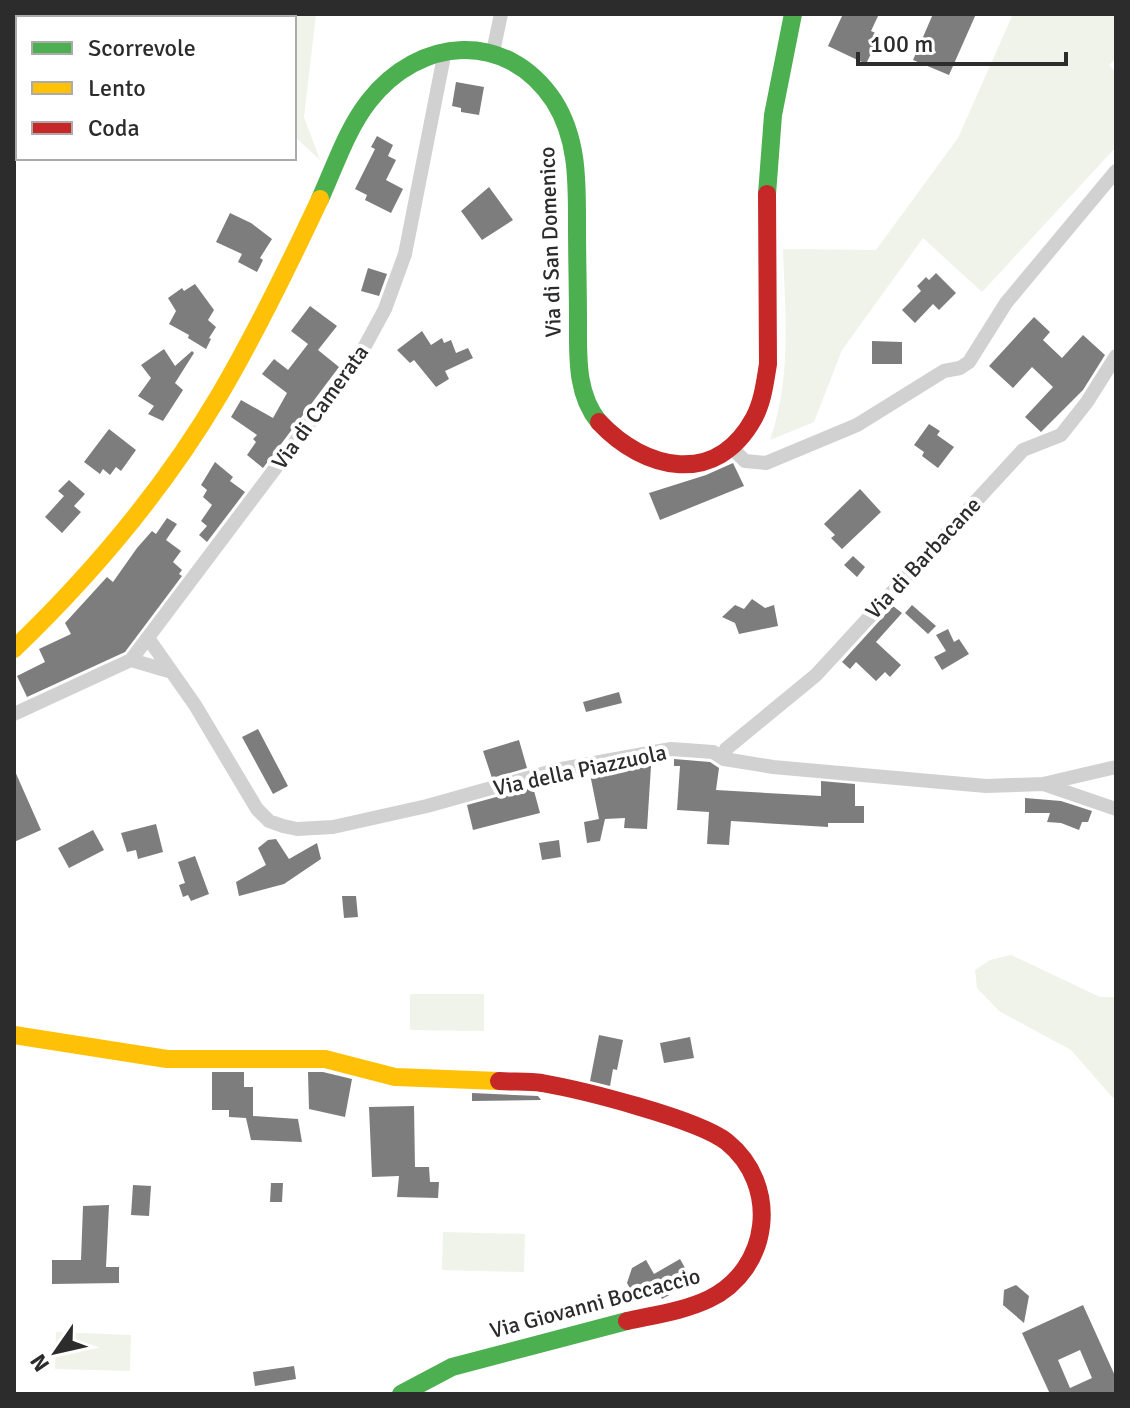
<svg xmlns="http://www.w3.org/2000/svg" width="1130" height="1408" font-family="Signika,sans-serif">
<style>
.green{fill:#eff3ea}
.building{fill:#7d7d7d;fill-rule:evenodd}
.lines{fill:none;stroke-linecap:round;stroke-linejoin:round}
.street{stroke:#d1d1d1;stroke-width:14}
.fast{stroke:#4caf50;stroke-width:18}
.slow{stroke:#ffc107;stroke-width:18}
.jam{stroke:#c62828;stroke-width:18}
.labels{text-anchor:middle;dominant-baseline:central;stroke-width:8;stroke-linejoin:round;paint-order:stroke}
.street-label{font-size:22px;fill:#2c2c2c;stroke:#fff}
</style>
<rect width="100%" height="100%" fill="#fff"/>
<path class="green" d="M160 14H316L304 117 320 160 294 136V18H164Z
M1013 14H1116V58L1109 65 1116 73V147L982 292 923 238 842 350 814 422 770 440C792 378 785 314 783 249L876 250 958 138Z
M1011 955 1100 997H1116V1095L1113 1098 1071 1050 999 1011 977 988 975 970 990 960Z
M410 994H484V1031L410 1030Z
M443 1232 525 1234 524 1272 442 1270Z
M56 1332 131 1335 130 1371 55 1369Z"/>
<path class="building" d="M843 14H879L871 31 880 35 866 64 828 46Z
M933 14H976L949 75 913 60Z
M456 82 484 87 479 115 461 112V108L452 106Z
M377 136 393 145 388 156 396 160 386 180 403 189 391 213 365 200 367 195 355 189 375 149 371 147Z
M489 187 513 220 482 240 461 211Z
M230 213 251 223 272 239 260 258 263 260 257 272 238 262 242 254 216 242Z
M368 268 387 274 379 296 361 291Z
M936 273 956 293 939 310 933 304 915 323 902 310 921 291 917 286 926 277 929 280Z
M195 284 214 310 208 320 216 327 209 338 211 339 206 349 188 338 189 335 169 324 176 311 168 298 182 288 184 291Z
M310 306 337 326 318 350 339 367 263 468 247 455 256 442 253 439 257 435 231 417 241 400 273 418 287 393 262 374 274 359 288 370 308 344 291 331Z
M1034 317 1050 332 1043 340 1062 358 1083 335 1105 355 1083 390 1041 432 1025 417 1053 387 1032 367 1013 388 989 366Z
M422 331 431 345 442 338 444 343 451 340 456 353 468 348 473 358 445 371 449 379 436 387 414 360 410 363 397 350Z
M872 341 902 342V364H872Z
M164 349 175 366 192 351 194 353 175 383 183 390 163 421 148 414 154 406 138 396 151 378 141 365Z
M929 424 940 431 937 435 954 447 938 468 922 456 924 452 914 445Z
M109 429 136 450 121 471 116 467 110 475 103 469 100 474 84 462Z
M215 462 233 477 230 481 245 492 207 542 199 535 207 526 201 521 212 505 203 497 207 490 201 485Z
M733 463 744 486 660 520 649 493 706 475Z
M69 480 85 494 74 506 81 512 62 533 45 517 64 496 58 491Z
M860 489 881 512 842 549 831 538 835 535 824 524Z
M167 518 177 524 166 540 181 551 173 562 182 570 179 574 182 576 125 652 27 697 17 676 45 662 39 649 71 634 65 623 107 577 113 582 137 548 152 531 156 534Z
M853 556 865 567 857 577 844 565Z
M752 599 765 608 774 605 778 626 739 634 735 623 722 617 735 605 744 609Z
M912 605 936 626 928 634 905 613Z
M893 606 902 613 876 642 901 665 890 677 885 672 876 681 856 662 850 669 842 662Z
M948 629 954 642 959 639 969 654 942 670 934 657 946 651 936 635Z
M619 692 622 703 586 712 583 702Z
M258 729 288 786 273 794 242 737Z
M519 740 527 768 492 778 483 751Z
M674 759 710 762 719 768 716 790 821 796V781L855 784V806H864V823H828V827L731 821 729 845 707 844 709 812 677 810 680 766H674Z
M639 765 651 766 647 829 624 828 625 818 605 819 600 841 587 843 584 822 599 819 590 774Z
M14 769 41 830 14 842Z
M533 787 540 813 473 830 467 805Z
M1025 798 1061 801 1092 811 1088 822H1082L1079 830 1061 823 1047 822 1050 813H1025Z
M156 824 163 852 138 859 136 850 127 852 121 833Z
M93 830 104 850 69 868 58 848Z
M276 839 289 859 317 843 321 859 284 884 239 896 236 882 266 865 258 848 268 840Z
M559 840 561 857 542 860 539 843Z
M195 856 209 894 191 901 188 895 183 897 179 885 185 883 178 862Z
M342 896H356L358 917 344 918Z
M599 1035 623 1040 617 1070 613 1069 610 1086 590 1081Z
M690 1037 694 1058 664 1063 660 1043Z
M212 1072H244V1087H253V1116L298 1119 302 1142 251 1140 246 1118 229 1117V1110H212Z
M308 1072H323L352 1079 345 1117 309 1109Z
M472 1093 538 1096 541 1100 472 1101Z
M414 1106 415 1167H429L430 1182H439L438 1198 397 1197 399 1176 372 1177 369 1107Z
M271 1183H283L282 1202H270Z
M133 1185 151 1186 149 1216 131 1215Z
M109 1205 106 1267H119V1283L52 1284V1260H81L83 1206Z
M680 1259 693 1282 662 1299 655 1287 635 1298 627 1283 632 1268 646 1260 654 1274Z
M1016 1285 1029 1296 1024 1323 1003 1305 1004 1290Z
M1083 1305 1116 1378V1394H1050L1022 1333ZM1080 1350 1092 1378 1070 1388 1058 1360Z
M294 1366 296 1379 255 1386 253 1372Z"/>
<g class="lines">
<path class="street" d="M493 52 501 14
M731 447 745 461 766 463 857 425 944 371 960 368 969 362 1006 303 1116 171
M148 638 195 705 257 809 269 821 283 826 297 829 333 827 427 806 556 770 671 749 713 752 724 759 773 767 986 786 1043 784 1116 809
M131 660 172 672
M14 714 131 660 359 357 385 309 405 254 445 51
M724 759 726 749 816 675 1023 450 1061 435 1087 402 1116 356
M1043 784 1116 767"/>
<path class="fast" d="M767 194 773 115 793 14
M320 199C335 166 347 129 369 101 419 37 506 29 554 101 578 139 577 181 577 225 577 257 578 290 578 322 578 357 576 394 599 422
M401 1394 452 1367 627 1321"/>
<path class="slow" d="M14 649C93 573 164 489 220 394 257 331 289 265 320 199
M14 1035 167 1059H325L395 1077 499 1081"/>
<path class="jam" d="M599 422C645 471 716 487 754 418 763 401 765 382 768 364L767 194
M499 1081C513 1082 528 1081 542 1083 582 1090 698 1119 727 1142 780 1185 771 1269 709 1299 684 1311 654 1315 627 1321"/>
</g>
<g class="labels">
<g class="street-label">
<text transform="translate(550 242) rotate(-92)">Via di San Domenico</text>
<text transform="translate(320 407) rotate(-54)">Via di Camerata</text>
<text transform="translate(923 558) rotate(-47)">Via di Barbacane</text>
<text transform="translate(580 770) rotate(-12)">Via della Piazzuola</text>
<text transform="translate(595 1303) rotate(-15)">Via Giovanni Boccaccio</text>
</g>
</g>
<rect width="1130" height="1408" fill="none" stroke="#2c2c2c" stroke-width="32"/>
<rect x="16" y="16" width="280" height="144" fill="#ffffff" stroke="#ababab" stroke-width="2"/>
<rect x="32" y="42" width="40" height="12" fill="#4caf50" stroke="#ababab" stroke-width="2"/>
<text x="88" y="56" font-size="24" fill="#2c2c2c">Scorrevole</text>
<rect x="32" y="82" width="40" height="12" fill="#ffc107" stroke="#ababab" stroke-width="2"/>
<text x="88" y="96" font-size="24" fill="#2c2c2c">Lento</text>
<rect x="32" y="122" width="40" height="12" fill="#c62828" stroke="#ababab" stroke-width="2"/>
<text x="88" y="136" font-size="24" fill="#2c2c2c">Coda</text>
<g transform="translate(56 1352) rotate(236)" stroke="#ffffff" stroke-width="6" paint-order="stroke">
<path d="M0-6L14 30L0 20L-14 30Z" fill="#2c2c2c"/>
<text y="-12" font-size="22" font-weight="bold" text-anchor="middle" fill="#2c2c2c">N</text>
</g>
<path d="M858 52v12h208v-12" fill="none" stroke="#2c2c2c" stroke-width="4"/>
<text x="870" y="52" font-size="24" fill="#2c2c2c" stroke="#ffffff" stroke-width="6" paint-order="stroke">100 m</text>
</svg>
